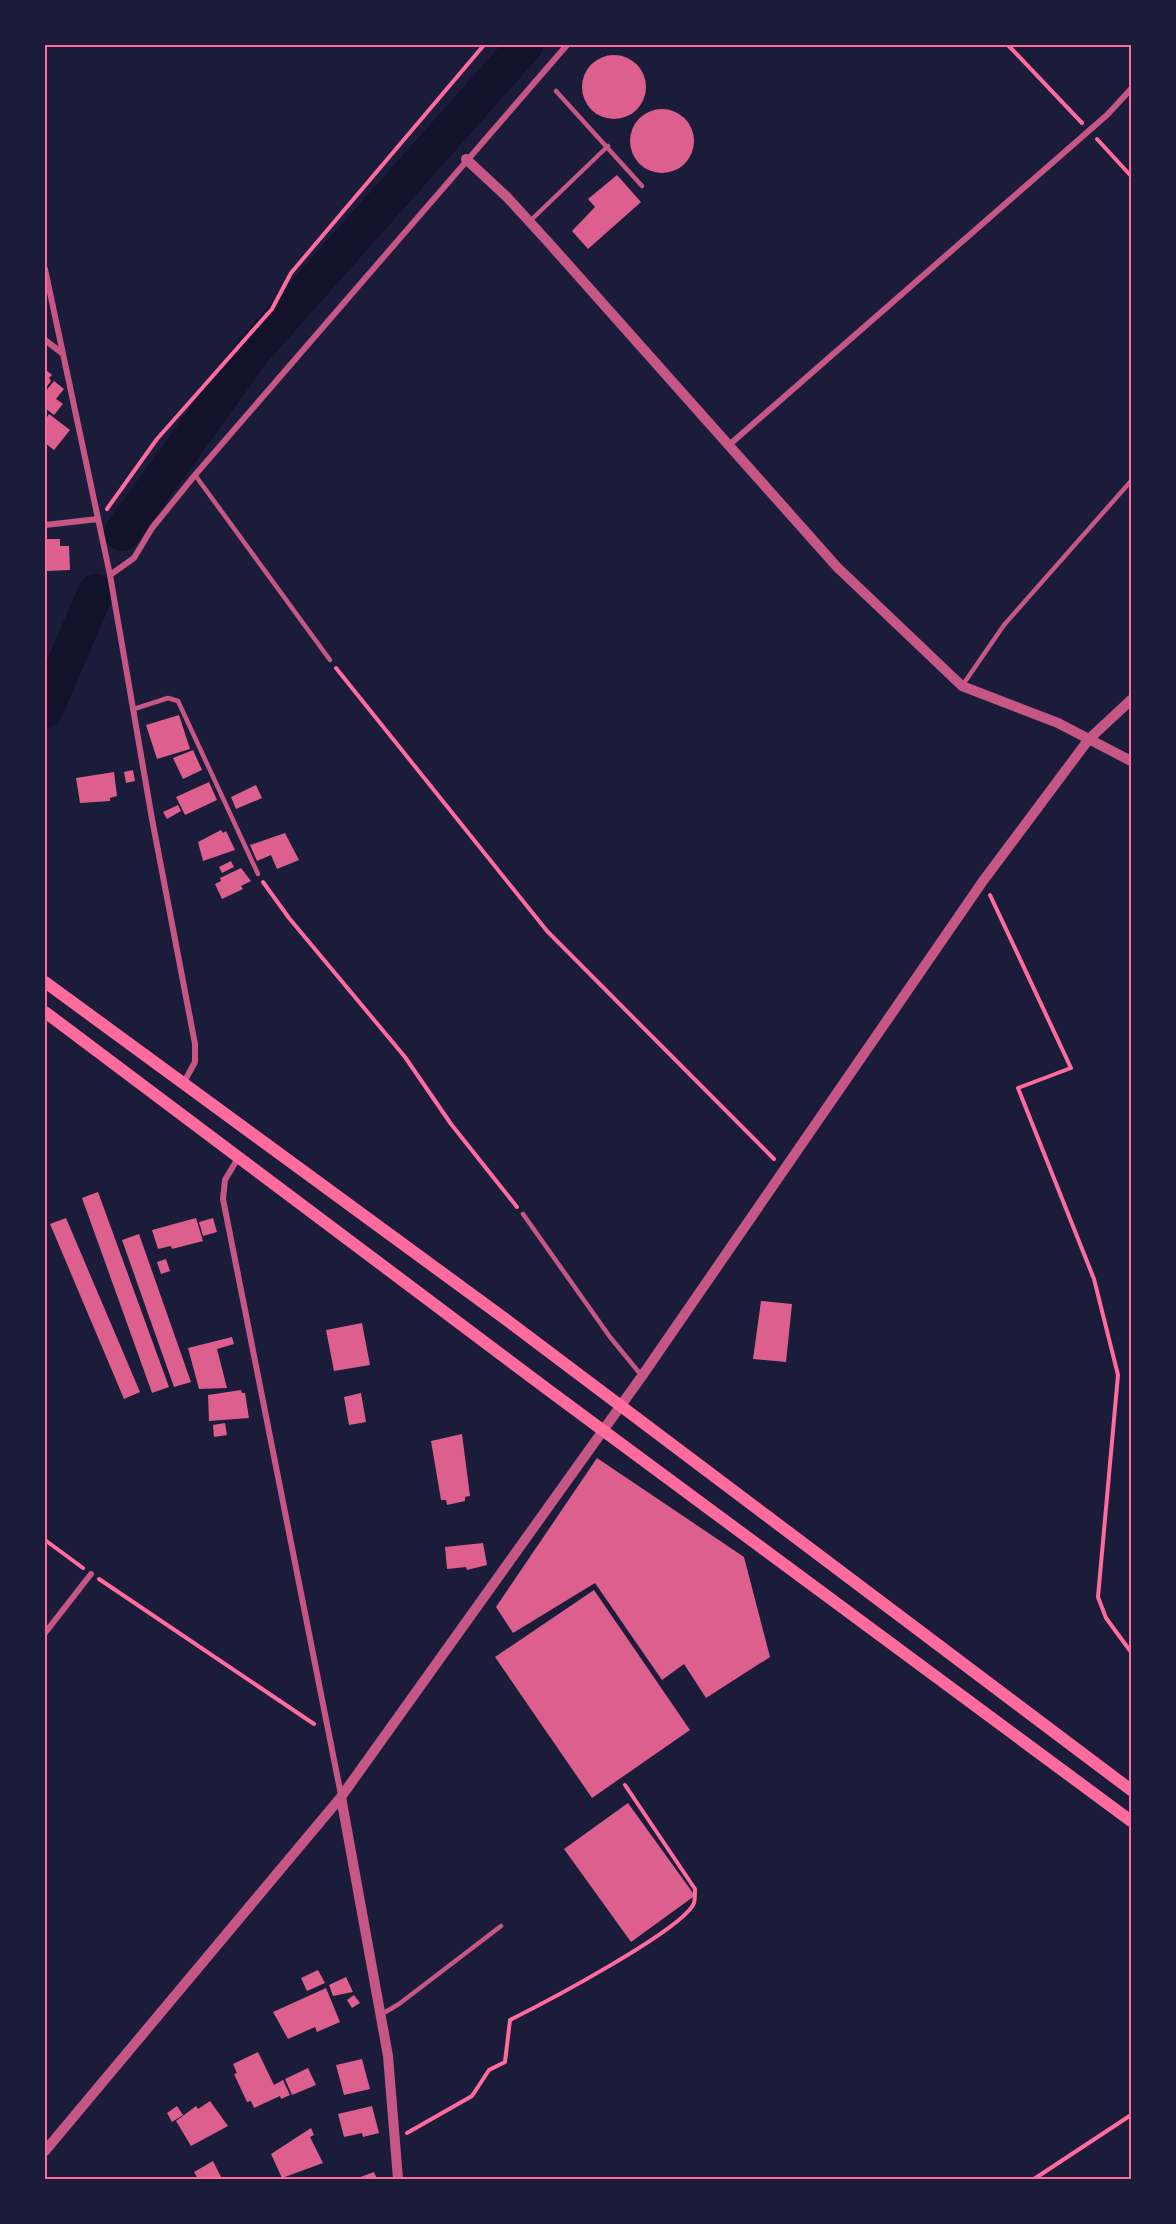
<svg xmlns="http://www.w3.org/2000/svg" width="1176" height="2224" font-family="Karla,sans-serif">
<style>
.lines{fill:none;stroke-linecap:round;stroke-linejoin:round}
.river{stroke:#12122b;stroke-width:36}
.building{fill:#dd5f8e}
.path{stroke:#ff6b9d;stroke-width:4}
.service{stroke:#c65784;stroke-width:4.5}
.minor{stroke:#c65784;stroke-width:6}
.tertiary{stroke:#c65784;stroke-width:10}
.secondary{stroke:#ff6b9d;stroke-width:12}
.neatline{fill:none;stroke:#ff6b9d;stroke-width:2}
</style>
<rect width="100%" height="100%" fill="#1b1b3a"/>
<g class="lines">
<path class="river" d="M122 533 253 351 525 45
M45 710 96 592"/>
</g>
<path class="building" d="M582 87a32 32 0 1 1 64 0a32 32 0 1 1-64 0Z
M630 141a32 32 0 1 1 64 0a32 32 0 1 1-64 0Z
M617 175 641 202 588 249 572 231 595 207 588 199Z
M45 369 52 375 49 378 51 381 45 389Z
M54 381 64 389 56 399 63 404 54 415 45 408V392Z
M49 414 70 430 54 450 45 443V420Z
M45 539H60V546H69L70 570 45 571Z
M179 715 190 749 157 759 146 725Z
M193 750 202 770 183 779 173 758Z
M133 770 135 781 126 783 124 772Z
M114 772 117 796 110 798V801L80 803 76 778Z
M209 782 217 800 185 815 176 797Z
M256 785 262 798 236 809 231 797Z
M178 805 181 811 167 819 163 812Z
M221 830 223 833 226 831 235 850 203 861 198 842Z
M285 833 299 860 277 869 271 855 257 861 250 845Z
M231 861 234 867 222 873 219 867Z
M241 868 251 881 241 886 243 889 222 899 215 884 221 881 220 878Z
M98 1192 169 1387 152 1393 82 1198Z
M66 1218 140 1392 124 1399 50 1224Z
M196 1218 203 1241 172 1249 171 1246 158 1249 152 1230Z
M213 1218 217 1232 203 1236 199 1222Z
M139 1234 191 1382 174 1387 122 1240Z
M166 1259 170 1271 161 1274 157 1262Z
M761 1301 792 1304 786 1362 753 1359Z
M362 1323 370 1365 334 1371 326 1330Z
M232 1337 234 1344 217 1349 227 1388 199 1389 188 1348Z
M241 1390 242 1393H245L249 1418 209 1421 208 1395Z
M361 1393 366 1422 349 1425 344 1397Z
M225 1423 227 1435 214 1437 213 1425Z
M462 1434 470 1496 465 1497V1501L447 1505 446 1500H441L431 1441Z
M597 1458 744 1557 770 1657 706 1698 684 1664 662 1680 595 1583 513 1633 496 1607Z
M483 1543 487 1565 467 1570 466 1567 447 1569 445 1547Z
M594 1590 690 1730 592 1798 495 1657Z
M628 1803 693 1893V1897L631 1942 564 1849Z
M318 1970 325 1983 307 1991 301 1978Z
M346 1977 353 1992 333 1996 329 1985Z
M326 1988 340 2022 317 2032 315 2027 288 2039 273 2012Z
M354 1995 360 2003 352 2008 347 2000Z
M258 2052 274 2085 283 2080 290 2095 281 2099 280 2096 254 2108 251 2101 247 2102 234 2074 237 2073 233 2064Z
M362 2059 370 2089 344 2095 336 2065Z
M308 2068 316 2085 292 2095 285 2079Z
M210 2101 228 2126 191 2146 176 2121 196 2106 198 2109Z
M177 2106 183 2115 172 2122 167 2113Z
M372 2106 379 2133 363 2137 362 2133 344 2137 338 2114Z
M311 2128 314 2135 310 2137 323 2163 282 2178 271 2154Z
M213 2161 222 2179H198L194 2172Z
M374 2172 377 2179H355Z"/>
<g class="lines">
<path class="path" d="M1008 45 1082 123
M1097 139 1131 176
M107 509 157 439 272 309 291 273 484 45
M336 668 547 931 774 1159
M263 882 289 918 405 1057 451 1124 517 1207
M990 895 1071 1068 1018 1088 1094 1279 1118 1375 1098 1597 1106 1618 1131 1652
M45 1540 83 1568
M99 1579 314 1724
M407 2133 472 2096 489 2070 505 2062 510 2020C542 2004 683 1930 694 1903 695 1899 695 1893 695 1889L625 1785
M1034 2179 1131 2115"/>
<path class="service" d="M556 91 642 186
M530 221 608 146
M195 475 330 660
M962 686 1004 625 1131 481
M134 709 168 698 178 701 258 874
M523 1214 610 1337 642 1376
M382 2014 399 2004 501 1926"/>
<path class="minor" d="M45 269 110 575
M45 340 62 353
M729 445 1107 115 1131 89
M45 525 98 519
M183 1084 195 1062V1044L152 819 110 575 134 558 152 528 195 475 567 45
M238 1158 225 1180 223 1199 341 1795
M45 1633 91 1574"/>
<path class="tertiary" d="M466 159 507 197 549 243 837 567 962 686 1058 723 1131 761
M341 1797 388 2056 398 2179
M45 2151 341 1797 642 1376 983 881 1089 739 1131 700"/>
<path class="secondary" d="M45 982 508 1321 1131 1790
M45 1012 547 1389 1131 1821"/>
</g>
<rect width="1176" height="2224" fill="none" stroke="#1b1b3a" stroke-width="93"/>
<rect x="46" y="46" width="1084" height="2132" class="neatline"/>
</svg>
